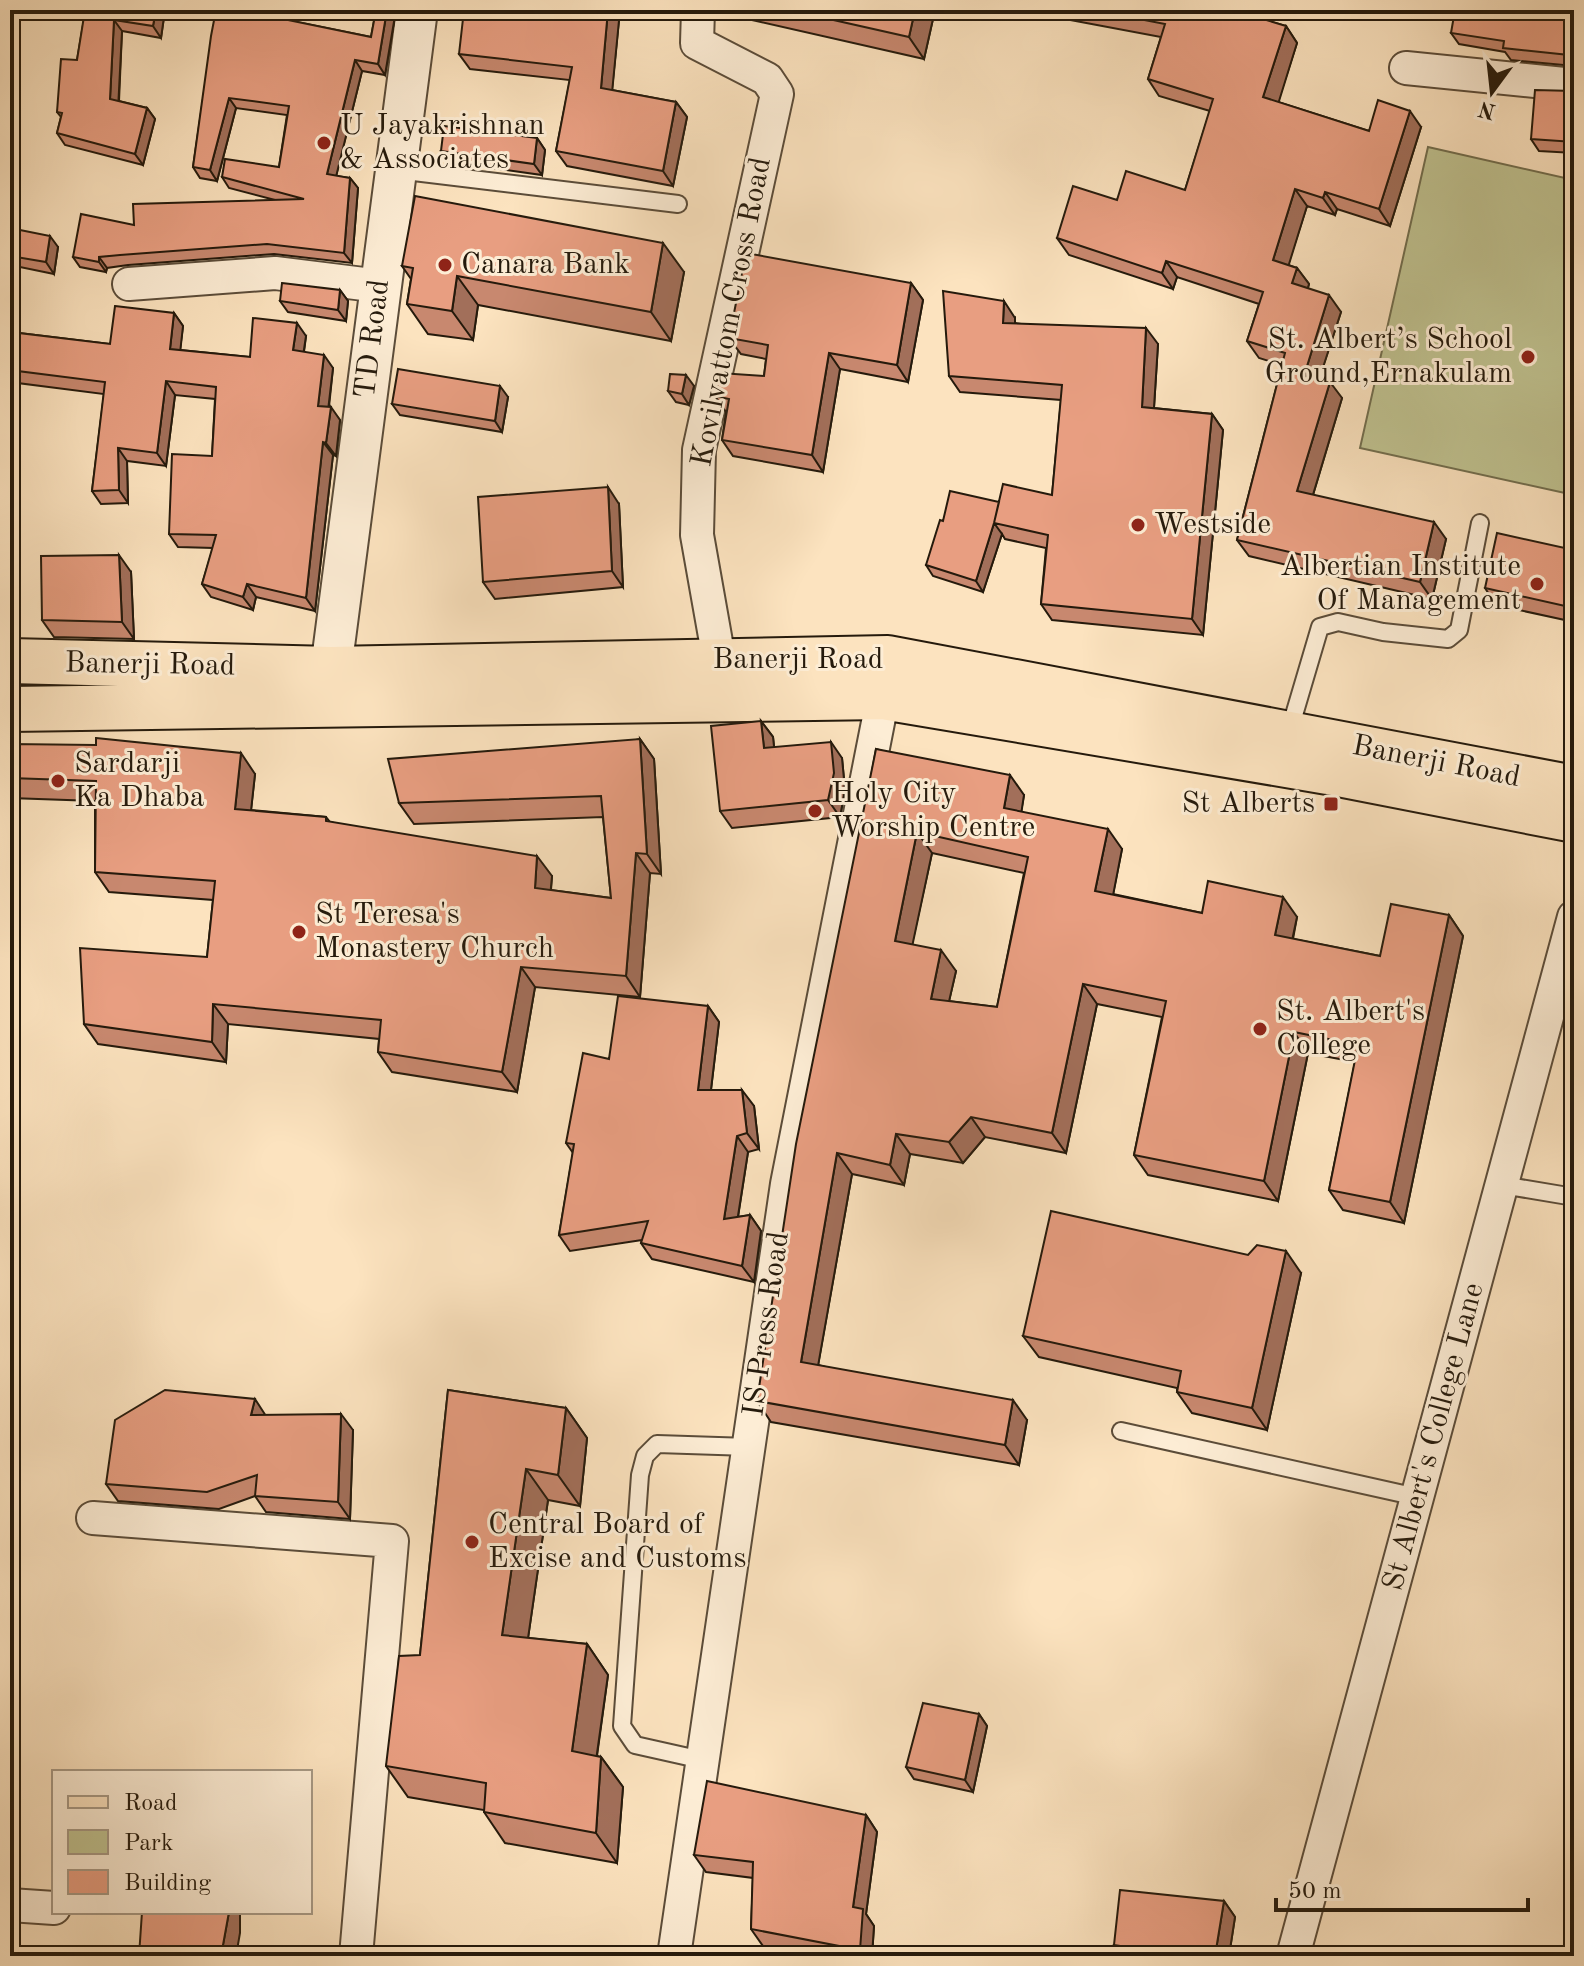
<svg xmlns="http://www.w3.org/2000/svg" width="1584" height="1966" font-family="'Old Standard TT',serif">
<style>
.green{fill:#c0c391;stroke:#726e4e;stroke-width:2}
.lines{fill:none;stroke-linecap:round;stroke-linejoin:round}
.service-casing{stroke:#5b4c39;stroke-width:20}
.minor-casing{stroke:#5b4c39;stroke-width:36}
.tertiary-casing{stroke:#5b4c39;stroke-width:44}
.primary-casing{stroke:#251a0c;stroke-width:48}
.service{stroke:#fdedd5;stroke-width:16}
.minor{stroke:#fdedd5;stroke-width:32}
.tertiary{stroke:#fdedd5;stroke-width:40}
.primary{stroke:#fce3bf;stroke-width:44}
.wall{fill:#c8886f;stroke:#251a0c;stroke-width:2;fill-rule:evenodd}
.shaded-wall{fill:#a26f5a;stroke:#251a0c;stroke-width:2}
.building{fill:#e89e81;stroke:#251a0c;stroke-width:2;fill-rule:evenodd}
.poi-dot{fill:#8f2418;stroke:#fdedd5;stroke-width:3}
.labels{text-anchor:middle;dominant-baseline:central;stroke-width:6;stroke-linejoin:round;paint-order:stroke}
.poi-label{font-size:30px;fill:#251a0c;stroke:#fdedd5;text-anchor:start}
.street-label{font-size:30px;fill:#251a0c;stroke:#fdedd5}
</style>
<rect width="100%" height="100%" fill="#fce3bf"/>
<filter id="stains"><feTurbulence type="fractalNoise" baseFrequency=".0025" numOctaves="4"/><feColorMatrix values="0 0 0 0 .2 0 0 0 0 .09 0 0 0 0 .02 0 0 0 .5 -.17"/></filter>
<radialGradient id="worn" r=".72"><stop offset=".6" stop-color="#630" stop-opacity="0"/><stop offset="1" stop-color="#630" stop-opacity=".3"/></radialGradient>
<path class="green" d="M1428 147 1574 180V495L1360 448Z"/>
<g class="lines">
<g class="service-casing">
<path id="service" d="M397 170 678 204
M1289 732 1320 627 1338 622 1383 632 1448 639 1459 630 1480 523
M1502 1185 1574 1197
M1121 1431 1417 1497
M702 1760 635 1745 622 1726 640 1475 645 1456 657 1444 749 1447"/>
</g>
<g class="minor-casing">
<path id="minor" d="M698 10 697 43 767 79 777 94 699 450 697 535 719 659
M1406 68 1574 85
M129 284 275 273 380 286
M93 1518 392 1541 356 1956
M10 1905 54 1908
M674 1956 787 1184 883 697
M1293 1956 1574 917"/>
</g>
<g class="tertiary-casing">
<path id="tertiary" d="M332 702 331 669 417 10"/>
</g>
<g class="primary-casing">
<path id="primary" d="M10 661 331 669 888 658 1574 788
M10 709 883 697 1328 772 1574 820"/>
</g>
<use href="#service" class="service"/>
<use href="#minor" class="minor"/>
<use href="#tertiary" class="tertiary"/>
<use href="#primary" class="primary"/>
</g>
<path class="wall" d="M25 10H165L161 38 122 31 119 101 147 108 155 119 143 165 65 145 57 133 61 117 57 112 77 60 84 19Z
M216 10H294L292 21 371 37 376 10H396L385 75 362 71 336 176 350 178 358 188 352 263 274 254 128 265 107 268 106 272 80 267 73 257 134 225 275 200 229 188 222 177 279 167 287 115 236 108 217 181 200 178 193 167Z
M620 10 612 90 676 102 687 117 673 186 567 166 556 151 570 80 470 69 459 54Z
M734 10H935L924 59 739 17Z
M1017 10H1233L1286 26 1297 43 1278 102 1369 131 1421 127 1390 226 1337 209 1335 215 1307 206 1288 265 1297 268 1309 284 1308 288 1341 312 1319 379 1342 398 1313 495 1446 539 1432 599 1249 556 1237 540 1282 365 1259 358 1247 341 1259 304 1177 277 1173 289 1069 255 1057 238 1117 200 1185 190 1210 111 1159 96 1148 79 1161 37Z
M1574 10V66L1511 60 1505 52 1459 44 1451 33Z
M1574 91V153L1539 151 1531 139Z
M537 138 545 150 542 175 449 162 441 151Z
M10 228 58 247 54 274 10 265Z
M402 266 684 272 671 341 478 305 473 340 428 334 407 304 411 279Z
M911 283 923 300 908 382 840 369 823 472 733 456 722 440 726 412 715 396 764 376 766 359 741 354 729 338Z
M340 290 348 301 346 321 288 312 280 301Z
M174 313 183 326 180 350 250 357 306 336 304 352 333 368 329 407 340 420 336 456 333 455 315 611 256 597 253 610 211 597 202 584 213 548 178 547 169 534 212 456 215 399 175 395 166 466 127 461 128 503 101 504 92 491 104 394 10 382V332L110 344Z
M1015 318V323L1158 344 1154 408 1212 414 1223 430 1203 635 1052 620 1041 604 1046 548 1005 539 1002 534 983 592 933 576 926 565 999 502 1052 495 1061 400 960 392 949 376Z
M694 386 689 405 676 402 668 391Z
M508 397 502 432 400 415 392 404Z
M619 504 623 587 495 599 483 582Z
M1574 550V622L1496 605 1485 588Z
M131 572 134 639 54 637 42 620Z
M761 721 773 737 774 747 842 758 845 790 840 817 732 828 720 811Z
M640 739 654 759 661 874 650 873 640 997 535 987 517 1092 392 1072 378 1052 379 1039 228 1024 226 1062 98 1044 84 1024 207 957 213 900 109 892 95 872V801L10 798V744L255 774 251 810 326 817 330 822 552 876 551 890 611 898 603 817 414 824 399 803Z
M876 749 1024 795 1021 812 1122 849 1113 894 1202 913 1297 917 1293 939 1380 956 1449 915 1463 936 1404 1223 1343 1210 1329 1190 1355 1062 1308 1053 1278 1201 1148 1175 1134 1155 1162 1017 1097 1004 1066 1153 985 1137 963 1163 910 1154 904 1185 852 1174 818 1365 1027 1420 1019 1465 771 1422 757 1401ZM932 853 1024 873 997 1007 949 1001 956 971 912 944Z
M708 1006 719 1022 711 1090 754 1106 759 1149 748 1152 738 1217 750 1215 761 1231 754 1282 652 1259 641 1243 642 1240 570 1251 559 1235 573 1153 566 1143 609 1059Z
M1301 1273 1267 1430 1192 1413 1177 1392V1388L1039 1357 1023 1336Z
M448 1390 566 1408 587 1438 580 1506 548 1500 528 1638 587 1644 608 1675 597 1756 601 1757 623 1787 617 1863 505 1843 484 1812V1810L408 1797 386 1766 420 1655Z
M266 1415 353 1430 350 1519 266 1512 255 1496 219 1509 118 1501 106 1484Z
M979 1714 987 1726 973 1792 914 1779 906 1767Z
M866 1815 877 1832 866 1914 874 1926 872 1956H816L763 1946 751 1929 753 1878 706 1872 694 1855Z
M1224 1901 1235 1917 1229 1956H1122L1114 1945Z"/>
<path class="shaded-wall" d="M156 10H165L161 38 153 26Z
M285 10H294L290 30 283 19Z
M387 10H396L385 75 378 64Z
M608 10H620L611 103 601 88Z
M915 10H935L924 59 909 37Z
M114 20 122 31 118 110 110 99Z
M1286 26 1297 43 1275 114 1263 97Z
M355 60 362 71 334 185 327 174Z
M229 98 236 108 217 181 210 170Z
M676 102 687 117 673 186 663 171Z
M147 108 155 119 143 165 135 154Z
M1410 111 1421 127 1390 226 1379 209Z
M537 138 545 150 542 175 534 164Z
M350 178 358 188 352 263 344 253Z
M1295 189 1307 206 1285 277 1273 260Z
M1325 192 1337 209 1335 215 1323 198Z
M50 236 58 247 54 274 46 262Z
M663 243 684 272 671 341 651 312Z
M99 257 107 268 106 272 99 262Z
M1166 261 1177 277 1173 289 1162 273Z
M1297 268 1309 284 1304 300 1292 283Z
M457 276 478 305 473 340 452 311Z
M911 283 923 300 908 382 897 365Z
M340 290 348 301 346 321 338 310Z
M1329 295 1341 312 1315 392 1304 376Z
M1004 301 1015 318V339L1003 323Z
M174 313 183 326 179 362 170 349Z
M297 323 306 336 302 363 293 350Z
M1146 328 1158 344 1153 423 1142 407Z
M829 353 840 369 823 472 812 455Z
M324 355 333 368 327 419 318 406Z
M686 375 694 386 689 405 682 394Z
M166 381 175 395 166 466 157 453Z
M1330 382 1342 398 1309 508 1297 491Z
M500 386 508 397 502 432 495 421Z
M331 407 340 420 336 456 326 443Z
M1212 414 1223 430 1203 635 1192 619Z
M323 442 333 455 315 611 306 598Z
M118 448 127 461 128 503 119 490Z
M608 487 619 504 623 587 612 571Z
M1434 522 1446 539 1432 599 1420 582Z
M994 523 1002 534 983 592 976 581Z
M10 533 13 537 10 565Z
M119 555 131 572 134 639 122 622Z
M247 584 256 597 253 610 243 597Z
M761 721 773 737 776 765 764 748Z
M640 739 654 759 661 874 647 854Z
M831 742 842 758 845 790 840 817 828 800Z
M241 753 255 774 249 829 235 809Z
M1010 775 1024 795 1019 828 1004 808Z
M1108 829 1122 849 1110 911 1095 891Z
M917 832 932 853 909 961 895 941Z
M636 853 650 873 640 997 626 976Z
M537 856 552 876 549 908 535 888Z
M1283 897 1297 917 1289 955 1275 935Z
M1449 915 1463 936 1404 1223 1390 1202Z
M941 950 956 971 945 1019 931 999Z
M521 967 535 987 517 1092 502 1072Z
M1083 984 1097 1004 1066 1153 1052 1133Z
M213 1004 228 1024 226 1062 212 1042Z
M708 1006 719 1022 709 1106 698 1090Z
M1294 1032 1308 1053 1278 1201 1264 1181Z
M742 1090 754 1106 759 1149 747 1133Z
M971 1117 985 1137 963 1163 949 1142Z
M896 1134 910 1154 904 1185 890 1165Z
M737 1136 748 1152 735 1235 724 1219Z
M837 1153 852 1174 815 1383 801 1362Z
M750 1215 761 1231 754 1282 742 1266Z
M1286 1251 1301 1273 1267 1430 1252 1408Z
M255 1399 266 1416 251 1415Z
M1013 1400 1027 1420 1019 1465 1005 1445Z
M566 1408 587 1438 580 1506 558 1475Z
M341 1414 353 1430 350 1519 338 1502Z
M526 1469 548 1500 524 1666 502 1635Z
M587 1644 608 1675 593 1782 572 1751Z
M979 1714 987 1726 973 1792 965 1780Z
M601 1757 623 1787 617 1863 596 1833Z
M866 1815 877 1832 866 1914 874 1926 872 1956H864L860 1950 853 1907Z
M1224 1901 1235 1917 1229 1956H1215Z
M229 1912H240V1933L236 1956H221Z"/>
<path class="building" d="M85 10H156L153 26 114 20 110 99 147 108 135 154 57 133 62 113 57 112 61 59 77 60Z
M216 10H285L283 19 371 37 376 10H387L378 64 355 60 327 174 350 178 344 253 267 244 120 255 99 257V262L73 257 81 214 134 225 133 204 304 199 222 177 225 159 279 167 289 106 229 98 210 170 193 167 211 36Z
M464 10H608L601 88 676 102 663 171 556 151 572 67 459 54Z
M789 10H915L909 37Z
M1093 10H1233L1286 26 1263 97 1369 131 1378 100 1410 111 1379 209 1325 192 1323 198 1295 189 1273 260 1297 268 1292 283 1329 295 1304 376 1330 382 1297 491 1434 522 1420 582 1237 540 1285 353 1247 341 1263 292 1166 261 1162 273 1057 238 1073 186 1117 200 1126 171 1185 190 1213 99 1148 79 1165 24Z
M1455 10H1574V59L1569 55 1503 48 1504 41 1451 33Z
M1535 90 1574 91V142L1531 139Z
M444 126 537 138 534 164 441 151Z
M415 196 663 243 651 312 457 276 452 311 407 304 413 268 402 266Z
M10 228 50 236 46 262 10 256Z
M746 253 911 283 897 365 829 353 812 455 722 440 729 399 715 396 720 373 764 376 768 345 729 338Z
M282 283 340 290 338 310 280 301Z
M943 291 1004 301 1003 323 1146 328 1142 407 1212 414 1192 619 1041 604 1048 535 994 523 1003 484 1052 495 1062 385 949 376Z
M115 306 174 313 170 349 250 357 253 318 297 323 293 350 324 355 318 406 331 407 326 443 323 442 306 598 247 584 243 597 202 584 216 535 169 534 172 454 212 456 216 387 166 381 157 453 118 448 119 490 92 491 105 382 10 370V332L110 344Z
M398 369 500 386 495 421 392 404Z
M670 374 686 375 682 394 668 391Z
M608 487 612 571 483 582 478 497Z
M950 491 999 502 994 523 976 581 926 565 940 520 943 521Z
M1497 533 1574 550V608L1485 588Z
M119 555 122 622 42 620 41 556Z
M761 721 764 748 831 742 834 773 828 800 720 811 711 726Z
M96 738 241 753 235 809 326 817V821L537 856 535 888 611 898 601 796 399 803 388 759 640 739 647 854 636 853 626 976 521 967 502 1072 378 1052 381 1020 213 1004 212 1042 84 1024 80 948 207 957 215 881 95 872 96 781 10 778V744L96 745Z
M876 749 1010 775 1004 808 1108 829 1095 891 1202 913 1208 881 1283 897 1275 935 1380 956 1391 904 1449 915 1390 1202 1329 1190 1358 1045 1294 1032 1264 1181 1134 1155 1166 1001 1083 984 1052 1133 971 1117 949 1142 896 1134 890 1165 837 1153 801 1362 1013 1400 1005 1445 757 1401 796 1144ZM917 832 1028 857 997 1007 931 999 941 950 895 941Z
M618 996 708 1006 698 1090H742L747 1133 737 1136 724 1219 750 1215 742 1266 641 1243 648 1221 559 1235 574 1144 566 1143 583 1053 609 1059Z
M1051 1211 1248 1255 1257 1245 1286 1251 1252 1408 1177 1392 1181 1371 1023 1336Z
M165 1390 255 1399 251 1415 341 1414 338 1502 255 1496 257 1475 207 1492 106 1484 115 1420Z
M448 1390 566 1408 558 1475 526 1469 502 1635 587 1644 572 1751 601 1757 596 1833 484 1812 486 1783 386 1766 399 1656 420 1655Z
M923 1703 979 1714 965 1780 906 1767Z
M707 1781 866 1815 853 1907 863 1909 860 1950 751 1929 753 1862 694 1855Z
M1120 1890 1224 1901 1215 1956H1182L1114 1945Z
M142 1912H229L221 1956H139Z"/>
<g class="poi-dot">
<circle cx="324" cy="143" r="8"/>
<circle cx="445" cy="265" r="8"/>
<circle cx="1528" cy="357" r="8"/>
<circle cx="1138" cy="525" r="8"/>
<circle cx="1537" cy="584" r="8"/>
<circle cx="58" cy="781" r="8"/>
<rect x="1323" y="796" width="16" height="16" rx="4"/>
<circle cx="815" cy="811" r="8"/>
<circle cx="299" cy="932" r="8"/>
<circle cx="1260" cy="1029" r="8"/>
<circle cx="472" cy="1542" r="8"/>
</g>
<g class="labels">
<g class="poi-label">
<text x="340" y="126">U Jayakrishnan<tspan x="340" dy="34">&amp; Associates</tspan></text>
<text x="461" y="265">Canara Bank</text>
<text x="1512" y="340" text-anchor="end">St. Albert’s School<tspan x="1512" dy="34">Ground,Ernakulam</tspan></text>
<text x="1154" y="525">Westside</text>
<text x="1521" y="567" text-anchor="end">Albertian Institute<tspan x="1521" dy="34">Of Management</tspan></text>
<text x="74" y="764">Sardarji<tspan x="74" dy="34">Ka Dhaba</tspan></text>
<text x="831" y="794">Holy City<tspan x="831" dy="34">Worship Centre</tspan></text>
<text x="1315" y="804" text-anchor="end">St Alberts</text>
<text x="315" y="915">St Teresa's<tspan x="315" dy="34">Monastery Church</tspan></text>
<text x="1276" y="1012">St. Albert's<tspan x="1276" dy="34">College</tspan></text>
<text x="488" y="1525">Central Board of<tspan x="488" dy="34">Excise and Customs</tspan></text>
</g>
<g class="street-label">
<text transform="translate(732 312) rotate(-79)">Kovilvattom Cross Road</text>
<text transform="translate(373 339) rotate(-83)">TD Road</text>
<text x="798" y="660">Banerji Road</text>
<text transform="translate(150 665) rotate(1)">Banerji Road</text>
<text transform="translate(1436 762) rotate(11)">Banerji Road</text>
<text transform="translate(767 1324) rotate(-82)">IS Press Road</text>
<text transform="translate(1434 1437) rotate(-75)">St Albert's College Lane</text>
</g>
</g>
<rect width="1584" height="1966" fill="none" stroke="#fce3bf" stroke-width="40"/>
<rect x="12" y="12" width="1560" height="1942" fill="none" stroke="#251a0c" stroke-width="4"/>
<rect x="20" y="20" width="1544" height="1926" fill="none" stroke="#251a0c" stroke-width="2"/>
<rect x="52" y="1770" width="260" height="144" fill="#fdedd5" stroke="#a79985" stroke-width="2"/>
<rect x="68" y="1796" width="40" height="12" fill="#fce3bf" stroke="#a79985" stroke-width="2"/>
<text x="124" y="1810" font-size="24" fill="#251a0c">Road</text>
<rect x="68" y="1830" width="40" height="24" fill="#c0c391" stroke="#a79985" stroke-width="2"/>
<text x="124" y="1850" font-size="24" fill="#251a0c">Park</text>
<rect x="68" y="1870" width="40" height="24" fill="#e89e81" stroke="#a79985" stroke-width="2"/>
<text x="124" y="1890" font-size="24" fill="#251a0c">Building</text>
<g transform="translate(1492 92) rotate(195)" stroke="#fdedd5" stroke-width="6" paint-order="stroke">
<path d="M0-6L14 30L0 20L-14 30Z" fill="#251a0c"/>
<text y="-12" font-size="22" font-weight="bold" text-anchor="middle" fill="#251a0c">N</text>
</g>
<path d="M1276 1898v12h252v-12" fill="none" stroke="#251a0c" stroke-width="4"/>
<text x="1288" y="1898" font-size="24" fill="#251a0c" stroke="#fdedd5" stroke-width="6" paint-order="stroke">50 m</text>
<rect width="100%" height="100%" filter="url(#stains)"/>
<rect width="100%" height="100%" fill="url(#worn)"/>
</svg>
